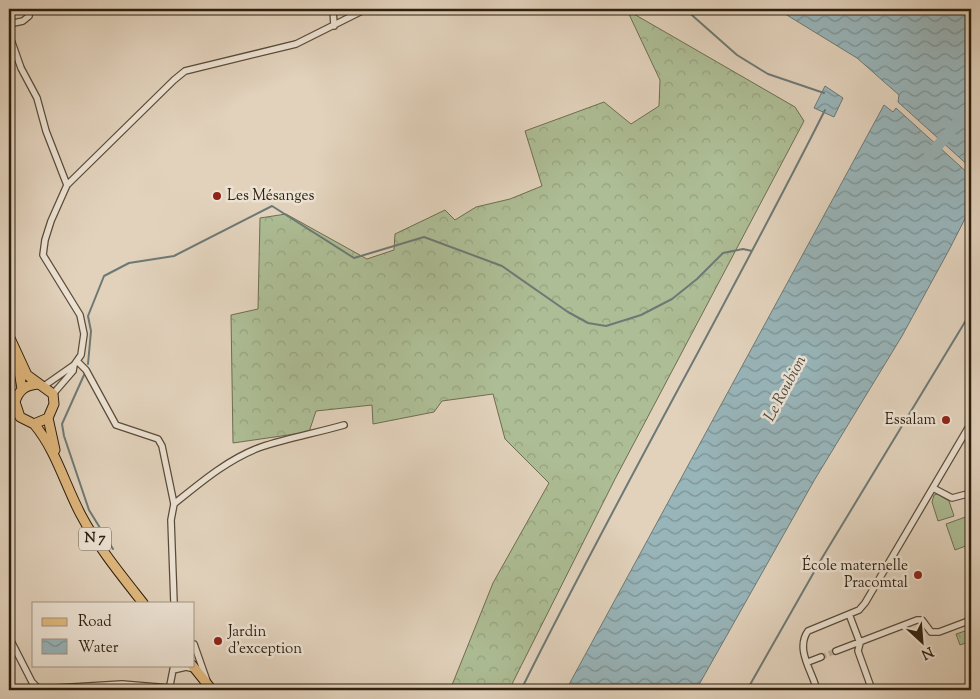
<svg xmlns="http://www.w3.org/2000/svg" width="980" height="699" font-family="'Sorts Mill Goudy',serif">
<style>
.grass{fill:#adbd95;stroke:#6d6e51}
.forest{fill:url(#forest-crowns);stroke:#6d6e51}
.water{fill:url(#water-waves);stroke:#6d7975}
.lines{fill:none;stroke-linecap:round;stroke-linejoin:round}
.stream{stroke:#6d7975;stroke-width:2}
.river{stroke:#98b5ba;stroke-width:11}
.street-tunnel{stroke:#beae99;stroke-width:5.5;stroke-dasharray:5.5 3;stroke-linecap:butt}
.street-casing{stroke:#5a4c39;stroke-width:8}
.secondary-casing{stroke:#2d1f0d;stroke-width:11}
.primary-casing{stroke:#2d1f0d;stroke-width:11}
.street{stroke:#ece2d3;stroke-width:5.5}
.secondary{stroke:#ece2d3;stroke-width:9}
.primary{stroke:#e1b97e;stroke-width:9}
.poi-dot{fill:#8f2418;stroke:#ece2d3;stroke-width:2}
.labels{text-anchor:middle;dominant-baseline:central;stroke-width:5;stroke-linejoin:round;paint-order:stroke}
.shield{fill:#ece2d3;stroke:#665a48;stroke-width:1}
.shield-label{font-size:14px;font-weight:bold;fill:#2d1f0d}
.poi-label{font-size:15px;fill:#2d1f0d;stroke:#ece2d3;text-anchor:start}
.water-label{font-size:16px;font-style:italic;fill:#4d4c41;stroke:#ece2d3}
</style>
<defs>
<pattern id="forest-crowns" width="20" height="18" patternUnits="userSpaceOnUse" patternTransform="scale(1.25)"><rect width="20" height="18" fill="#adbd95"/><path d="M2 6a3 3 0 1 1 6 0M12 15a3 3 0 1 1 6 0" fill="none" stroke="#95a27f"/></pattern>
<pattern id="water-waves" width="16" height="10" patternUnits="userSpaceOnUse" patternTransform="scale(1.25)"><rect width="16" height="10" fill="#98b5ba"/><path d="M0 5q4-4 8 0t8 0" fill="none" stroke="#7c9396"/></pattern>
</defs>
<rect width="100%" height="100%" fill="#e2d2bc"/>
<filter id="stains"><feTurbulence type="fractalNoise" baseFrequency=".004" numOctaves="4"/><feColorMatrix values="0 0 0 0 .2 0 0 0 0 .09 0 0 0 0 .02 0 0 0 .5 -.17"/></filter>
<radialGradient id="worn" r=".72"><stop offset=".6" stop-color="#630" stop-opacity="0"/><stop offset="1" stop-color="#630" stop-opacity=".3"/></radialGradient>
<path class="grass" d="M937 494 949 501 954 516 938 521 932 502 934 495Z
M971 515V544L955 550 946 524Z"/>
<path class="forest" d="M627 10 795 107 804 121 615 479 509 690H450L493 583 549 483 505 439 493 394 442 401 434 412 373 424 372 405 316 411 309 432 233 443 231 315 258 309 260 218 286 214 367 259 394 250 395 234 445 210 455 220 476 207 510 199 542 186 525 131 604 102 631 124 659 106 660 80Z
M971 629V641L960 645 956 634Z"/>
<path class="water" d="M777 9H971V168L898 102 899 95 857 58Z
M825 86 843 98 834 117 814 108Z
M884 105 893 112 896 108 971 176V207L949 250 902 336 815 479 696 690H566Z"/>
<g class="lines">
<path class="stream" d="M685 9 737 55 768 74 824 93
M88 364 91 331 88 316 104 276 129 263 174 256 272 206 354 258 424 237 502 266 568 312 588 323 606 326 641 315 672 299 697 279 723 253 743 249 752 251
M84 375 62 424 64 436 89 510 113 549
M521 690C618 494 727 305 825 110
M747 690 822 558 971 312"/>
<path class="river" d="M929 156 971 107"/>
<path class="street-tunnel" d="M821 657 836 651"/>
<g class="street-casing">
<path id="street" d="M333 9 334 26
M9 24 23 21 29 16 30 9
M9 34 21 68 37 98 46 131 67 185
M77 361 86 370 116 425 158 439 162 446 174 504 171 520 174 603
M44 386 74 365 81 355 84 334 80 315 43 255 45 240 51 221 67 185 174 80 185 71 296 44 366 9
M53 394 73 371 74 365
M933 488 952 498 971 493
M174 504C200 483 228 459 261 447 288 438 316 433 344 425
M849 614 860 643 858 651 872 690
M9 637 32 682 39 689 122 684 170 688
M194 644 207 681
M836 651 917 620H922L931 632H939L971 620
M808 662 821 657
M173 670 186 667 195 669
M169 690 174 665
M817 690C812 671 795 649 808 631L859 610 865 603 971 423"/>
</g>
<g class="secondary-casing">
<path id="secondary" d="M9 412 17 413"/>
</g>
<g class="primary-casing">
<path id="primary" d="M9 336 27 375 53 394 54 404 48 418 34 424 20 417 15 402C19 389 26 385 39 384
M17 359 22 389
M48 418 55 450
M34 424C56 450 65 485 81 515 98 547 121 575 143 603
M192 665 212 690"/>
</g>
<use href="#street" class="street"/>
<use href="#secondary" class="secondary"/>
<use href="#primary" class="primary"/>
</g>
<g class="poi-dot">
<circle cx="217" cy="196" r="5"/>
<circle cx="946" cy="420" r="5"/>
<circle cx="918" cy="575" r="5"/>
<circle cx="218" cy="641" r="5"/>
</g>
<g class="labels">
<rect class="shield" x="79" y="527.5" width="32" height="23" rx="4"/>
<g class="shield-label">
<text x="95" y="539">N 7</text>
</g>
<g class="poi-label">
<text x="227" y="196">Les Mésanges</text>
<text x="936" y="420" text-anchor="end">Essalam</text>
<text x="908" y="566" text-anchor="end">École maternelle<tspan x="908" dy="17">Pracomtal</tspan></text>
<text x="228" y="632">Jardin<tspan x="228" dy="17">d'exception</tspan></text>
</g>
<g class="water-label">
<text transform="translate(786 389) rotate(-62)">Le Roubion</text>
</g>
</g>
<rect width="980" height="699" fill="none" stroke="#e2d2bc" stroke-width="30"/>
<rect x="10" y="10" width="960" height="679" fill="none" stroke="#2d1f0d" stroke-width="2.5"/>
<rect x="15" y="15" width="950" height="669" fill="none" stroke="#2d1f0d"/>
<rect x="32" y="602" width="162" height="65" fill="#ece2d3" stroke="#a09484"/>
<rect x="42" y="618" width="25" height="8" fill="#e1b97e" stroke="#a09484"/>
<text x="78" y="626" font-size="15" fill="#2d1f0d">Road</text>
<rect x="42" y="639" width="25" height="15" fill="url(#water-waves)" stroke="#a09484"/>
<text x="78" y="652" font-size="15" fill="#2d1f0d">Water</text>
<g transform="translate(922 642) rotate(154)" stroke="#ece2d3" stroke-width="4" paint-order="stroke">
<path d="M0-4L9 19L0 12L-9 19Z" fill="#2d1f0d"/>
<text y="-8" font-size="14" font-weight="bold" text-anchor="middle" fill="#2d1f0d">N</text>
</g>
<rect width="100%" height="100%" filter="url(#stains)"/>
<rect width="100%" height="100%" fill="url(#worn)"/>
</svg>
